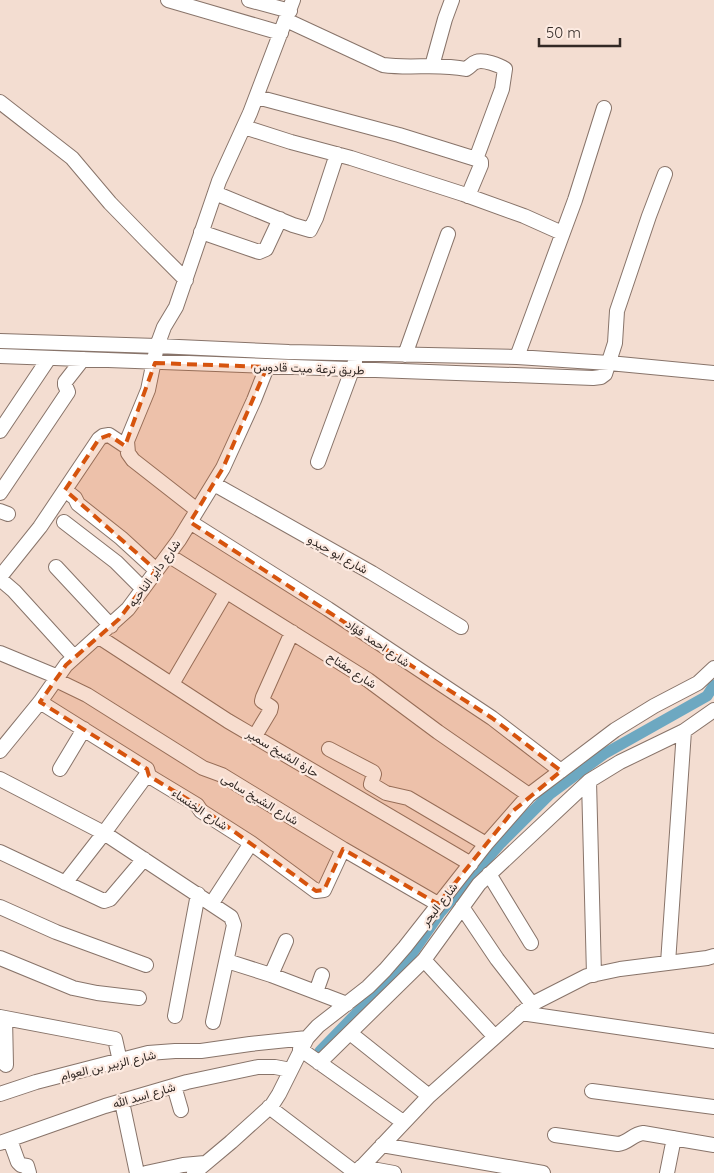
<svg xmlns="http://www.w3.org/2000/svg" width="714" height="1173" font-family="Quicksand,Vazirmatn,sans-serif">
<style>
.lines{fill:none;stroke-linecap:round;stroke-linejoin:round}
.canal{stroke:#6da8c1;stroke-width:11}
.minor-casing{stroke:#88746a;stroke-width:16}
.minor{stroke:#fff;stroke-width:14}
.marked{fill:#d6540e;fill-opacity:0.2;stroke:#d6540e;stroke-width:4;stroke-dasharray:10 6;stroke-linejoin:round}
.labels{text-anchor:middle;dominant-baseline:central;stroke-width:4.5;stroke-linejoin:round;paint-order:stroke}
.street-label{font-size:12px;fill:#322925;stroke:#fdebe2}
</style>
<rect width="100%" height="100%" fill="#f3ddd1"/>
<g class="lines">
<path class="canal" d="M320 1051 407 961 440 913 501 843 550 794 604 754 707 696 714 685"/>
<g class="minor-casing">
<path id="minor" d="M168 0 281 33
M249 0 290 11
M286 20 383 65C412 69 437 63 466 69 470 67 472 63 476 62 483 59 499 65 505 69L502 89 476 159 481 162V165L468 196
M432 66 445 19 452 0
M257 97 399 135 476 159
M0 102 72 158 110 203 148 242 186 280
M244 127 291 142 351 158 463 194 524 216 562 233
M215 193 293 225 310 230 316 218 337 154
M201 232 259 252 266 249 280 219
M0 341 157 346 289 352 517 357 609 363 714 373
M405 355 448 234
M0 356 593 378 601 377 605 374 615 343 617 311 649 216 665 174
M517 357 575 200 604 108
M0 431 49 358
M318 462 355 362
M214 484 372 573 461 627
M65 490 75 498 78 504 121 538 156 570
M0 493 68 392 65 385V382L83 359
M197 510 133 460 128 453 127 441 148 390 157 346 164 327 176 307 219 181 250 113 293 0
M0 511 8 514
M64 522 116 562 143 589
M190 522 328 609 492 718 561 771
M168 555 368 680 438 732 529 795
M56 567 111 626
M0 577 40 527 99 439 103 436 109 435 127 447
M0 579 14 591 74 657
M99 637 228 721 471 864
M0 653 58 677
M56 680 87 695 203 768 222 775 343 849 438 904
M172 684 226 592
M40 702 147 769 149 776 197 805 201 811 251 843 316 891 324 890 343 849
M255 736 270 711 271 707 262 701 263 697 292 632
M329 749 373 772 374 774 371 784 386 793 408 798 486 844
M0 751 40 702 66 665 128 609 179 540 223 468 254 400 267 367
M60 769 84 729
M0 779 104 833 231 917 234 925 213 1022
M589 781 594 975
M0 852 104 901 110 899 144 859
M489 874 531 943
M65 883 104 833 148 773
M212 903 251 843
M0 907 56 932 146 965
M462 907 497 959 532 1004
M0 958 73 988 97 993 139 998
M424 960 495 1037
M227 961 271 975 347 1004
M668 963 684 731
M271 975 286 941
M316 992 322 975
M521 1013 714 1041
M175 1016 198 894
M0 1017 115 1039 120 1061
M5 1018 6 1065
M350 1033 429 1096
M300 1049 403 1122
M319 1063 424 960 479 884 589 781 620 762 684 731 714 710
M174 1086 181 1110
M592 1091 714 1107
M0 1094 36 1082 148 1053 175 1051H201L250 1044 307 1038
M122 1102 137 1173
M269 1107 356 1173
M555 1135 618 1144C628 1143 633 1134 643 1133L714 1145
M10 1140 18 1162 21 1165 27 1166 29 1173
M0 1143 105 1106 187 1082 258 1067H275L291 1070
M382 1145 543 1173
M361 1167 394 1173
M146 1173 183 1165 205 1163
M194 1173 231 1142 272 1105 279 1094 307 1038 318 1026 368 987 385 970 405 947 486 844 529 795 615 730 654 706 698 683 714 668
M356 1173 429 1096 532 1004 587 976 620 969 707 958 714 956
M667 1173 674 1138"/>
</g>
<use href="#minor" class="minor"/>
</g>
<path class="marked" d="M155 363 267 367 223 468 190 522 492 718 561 771 513 811 438 904 343 849 324 890 316 891 199 806 149 776 147 769 40 702 66 665 119 619 156 570 65 490 99 439 109 435 125 446Z"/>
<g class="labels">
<g class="street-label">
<text transform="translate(309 368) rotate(2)">طريق ترعة ميت قادوس</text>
<text transform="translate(338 554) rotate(29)">شارع ابو حيدو</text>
<text transform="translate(154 573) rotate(-54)">شارع داير الناحيه</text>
<text transform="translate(378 643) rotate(34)">شارع احمد فؤاد</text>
<text transform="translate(352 670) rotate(33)">شارع مفتاح</text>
<text transform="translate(283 753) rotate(31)">حارة الشيخ سمير</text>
<text transform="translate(260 799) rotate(31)">شارع الشيخ سامى</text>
<text transform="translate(200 809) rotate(34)">شارع الخنساء</text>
<text transform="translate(439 904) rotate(-52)">شارع البحر</text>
<text transform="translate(108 1065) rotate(-13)">شارع الزبير بن العوام</text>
<text transform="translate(144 1095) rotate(-16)">شارع اسد الله</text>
</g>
</g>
<path d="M539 38v8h81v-8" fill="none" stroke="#322925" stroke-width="2.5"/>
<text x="546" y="38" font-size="15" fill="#322925" stroke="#fdebe2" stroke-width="4" paint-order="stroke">50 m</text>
</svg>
